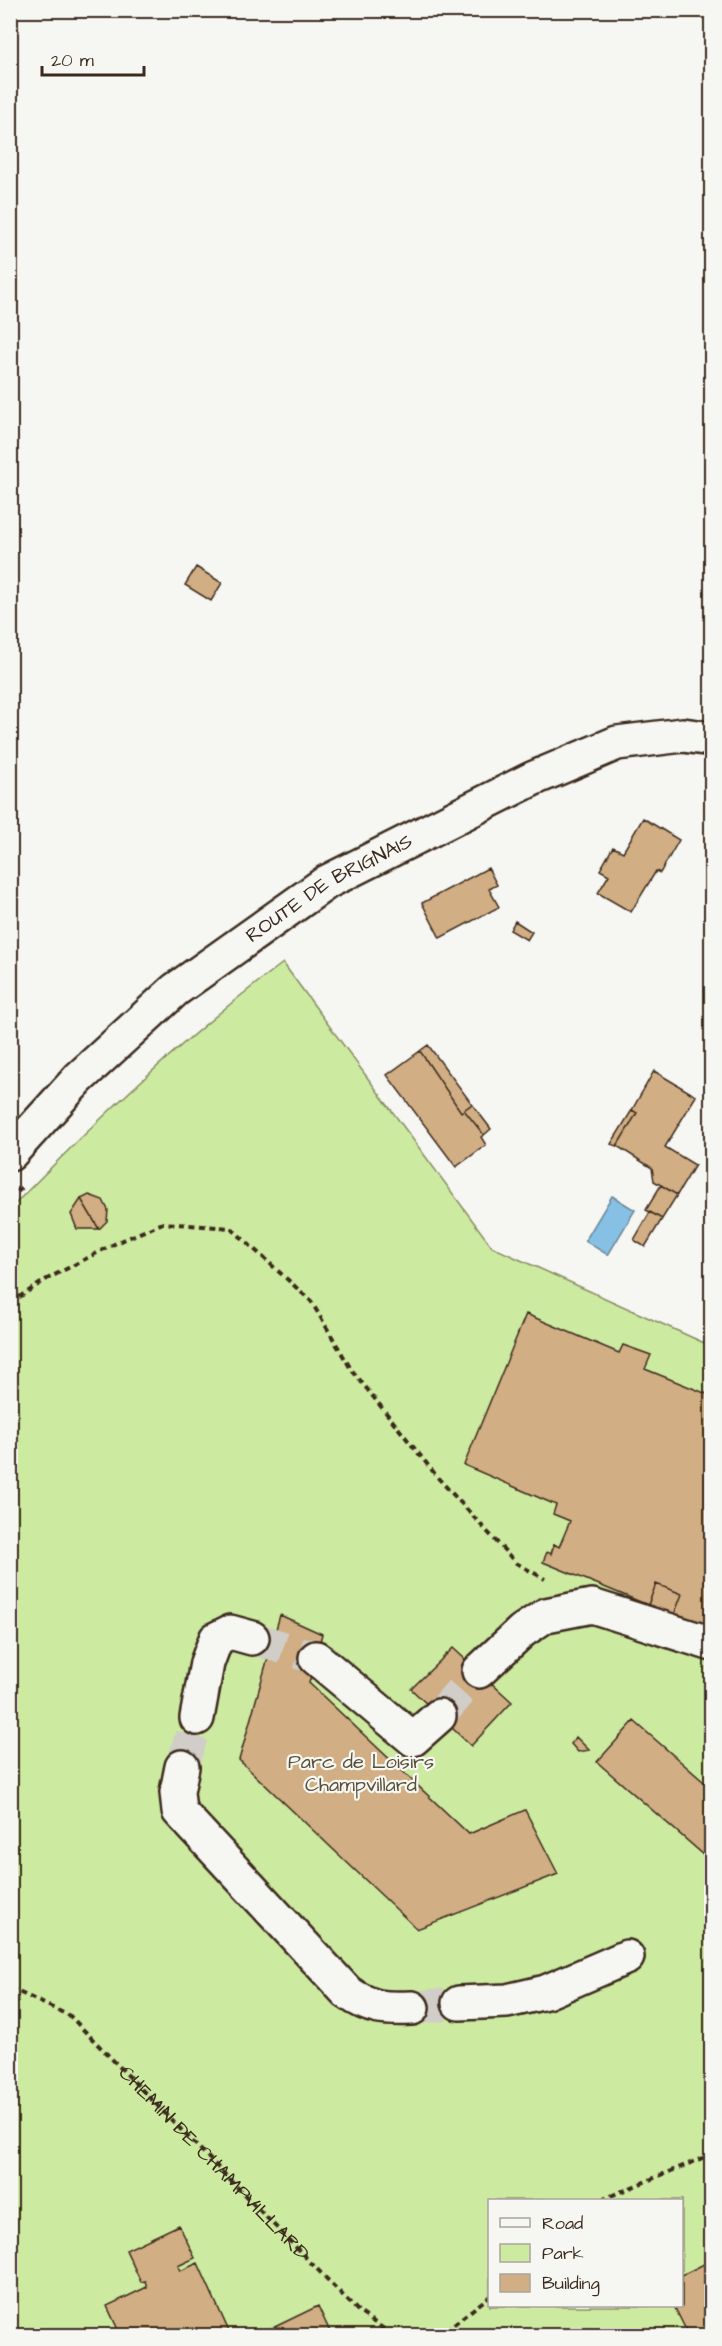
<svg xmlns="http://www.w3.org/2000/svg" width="722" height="2346" font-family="'Architects Daughter',sans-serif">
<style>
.green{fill:#cdeaa1;stroke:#848a60;stroke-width:1.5;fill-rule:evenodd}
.water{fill:#86c1e5;stroke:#688595;stroke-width:1.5}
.building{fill:#d1ae83;stroke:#3b2a1e;stroke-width:1.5}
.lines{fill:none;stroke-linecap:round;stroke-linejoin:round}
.minor-tunnel{stroke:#d1cdc8;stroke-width:33;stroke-dasharray:33 16;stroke-linecap:butt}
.minor-casing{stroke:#3b2a1e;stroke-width:38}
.path{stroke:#3b2a1e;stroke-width:4;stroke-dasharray:6 4.5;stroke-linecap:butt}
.minor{stroke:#f6f6f2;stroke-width:33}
.labels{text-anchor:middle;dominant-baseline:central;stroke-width:4.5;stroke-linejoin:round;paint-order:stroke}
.street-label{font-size:20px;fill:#3b2a1e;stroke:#f6f6f2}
.park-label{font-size:20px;fill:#585038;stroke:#f6f6f2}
</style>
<rect width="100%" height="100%" fill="#f6f6f2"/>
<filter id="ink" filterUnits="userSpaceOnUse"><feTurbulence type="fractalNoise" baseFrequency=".0167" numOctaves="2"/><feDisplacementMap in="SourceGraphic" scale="12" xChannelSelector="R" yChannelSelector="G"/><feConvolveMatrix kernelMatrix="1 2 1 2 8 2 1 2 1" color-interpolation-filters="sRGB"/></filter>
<g filter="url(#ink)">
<path class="green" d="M283 963 492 1247 711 1346V2335H11V1208C96 1121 185 1036 283 963ZM490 2200H682V2306H490Z"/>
<path class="water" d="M612 1196 635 1210 608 1255 585 1241Z"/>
<path class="building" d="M196 567 222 583 211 601 185 585Z
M643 818 679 840 660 873 656 871 631 912 598 893 609 875 600 870 613 847 623 852Z
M488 868 497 885 489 889 499 907 440 938 422 903Z
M515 921 532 932 527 940 510 930Z
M428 1045 472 1104 461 1112 420 1051Z
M420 1051 461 1112 464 1110 484 1135 481 1137 486 1145 456 1167 387 1075Z
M654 1071 696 1096 665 1147 695 1165 677 1195 654 1181 652 1168 617 1146 637 1113 632 1110Z
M472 1104 491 1129 484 1135 464 1110Z
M632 1110 637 1113 617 1146 611 1144Z
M661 1185 677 1195 662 1219 646 1210Z
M89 1195 103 1200 108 1210 107 1221 99 1229 81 1199Z
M81 1199 99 1229H77L71 1214Z
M650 1212 662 1219 645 1247 634 1240Z
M526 1314 619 1353 623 1345 651 1355 645 1369 712 1396V1631L674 1615 682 1594 656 1584 648 1605 543 1562 547 1552 551 1554 554 1544 559 1547 570 1521 553 1514 556 1505 464 1465Z
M656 1584 682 1594 674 1615 648 1605Z
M280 1615 322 1634 309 1683 469 1834 525 1810 558 1874 417 1929 239 1760Z
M453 1648 512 1702 471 1746 411 1689Z
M634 1721 712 1789V1862L597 1762Z
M576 1737 589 1750 578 1752 571 1744Z
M179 2225 195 2258 178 2266 180 2271 198 2263 231 2336H121L107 2306 147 2287 145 2281 141 2282 126 2250Z
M712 2260V2328L697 2336H689L674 2306H682V2275Z
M318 2306 332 2336H256Z"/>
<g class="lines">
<path class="minor-tunnel" d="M252 1638 316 1658
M439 1716 479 1671
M182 1767 197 1718
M412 2008 459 2003"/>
<g class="minor-casing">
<g id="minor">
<path id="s2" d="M10 1154 79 1078 175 990 327 882 532 779 617 743 683 735 712 739"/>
<path d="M316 1658 413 1739 439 1716"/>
<path d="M479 1671 522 1631 546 1615 592 1606 712 1644"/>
<path d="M197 1718 207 1663 216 1639 230 1632 252 1638"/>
<path d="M182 1767 177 1792 179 1811 347 1992C371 2009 384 2009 412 2008"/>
<path d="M459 2003 507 2001 546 1992 627 1957"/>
</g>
</g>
<g class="path">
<path d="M10 1199 25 1185"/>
<path d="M10 1303 47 1279 116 1243 163 1223 231 1228 311 1301 351 1369 439 1479 516 1563 545 1579"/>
<path id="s1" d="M10 1988 70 2016 359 2312 387 2331 417 2336"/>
<path d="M601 2200 712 2154"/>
<path d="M425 2336 445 2331 490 2296"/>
</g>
<use href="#minor" class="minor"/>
</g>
</g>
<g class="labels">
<g class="street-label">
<text stroke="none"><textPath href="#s2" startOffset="418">ROUTE DE BRIGNAIS</textPath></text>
<text stroke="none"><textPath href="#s1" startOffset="272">CHEMIN DE CHAMPVILLARD</textPath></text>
</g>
<g class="park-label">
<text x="361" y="1762">Parc de Loisirs<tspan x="361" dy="23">Champvillard</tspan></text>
</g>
</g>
<rect width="722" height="2346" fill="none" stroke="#f6f6f2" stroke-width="36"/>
<rect x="18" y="18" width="686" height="2310" fill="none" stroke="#3b2a1e" stroke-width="2" filter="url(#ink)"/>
<rect x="488" y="2199" width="195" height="108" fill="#f6f6f2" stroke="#aba49d" stroke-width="1.5"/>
<rect x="500" y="2218" width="30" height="9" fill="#f6f6f2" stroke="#aba49d" stroke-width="1.5"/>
<text x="542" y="2229" font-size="18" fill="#3b2a1e">Road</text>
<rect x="500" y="2244" width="30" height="18" fill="#cdeaa1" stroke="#aba49d" stroke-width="1.5"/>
<text x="542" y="2259" font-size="18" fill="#3b2a1e">Park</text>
<rect x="500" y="2274" width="30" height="18" fill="#d1ae83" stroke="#aba49d" stroke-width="1.5"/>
<text x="542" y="2289" font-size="18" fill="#3b2a1e">Building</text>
<path d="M42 66v9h102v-9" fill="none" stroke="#3b2a1e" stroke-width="3"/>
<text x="51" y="66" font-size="18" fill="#3b2a1e" stroke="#f6f6f2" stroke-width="4.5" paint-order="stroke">20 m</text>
</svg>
